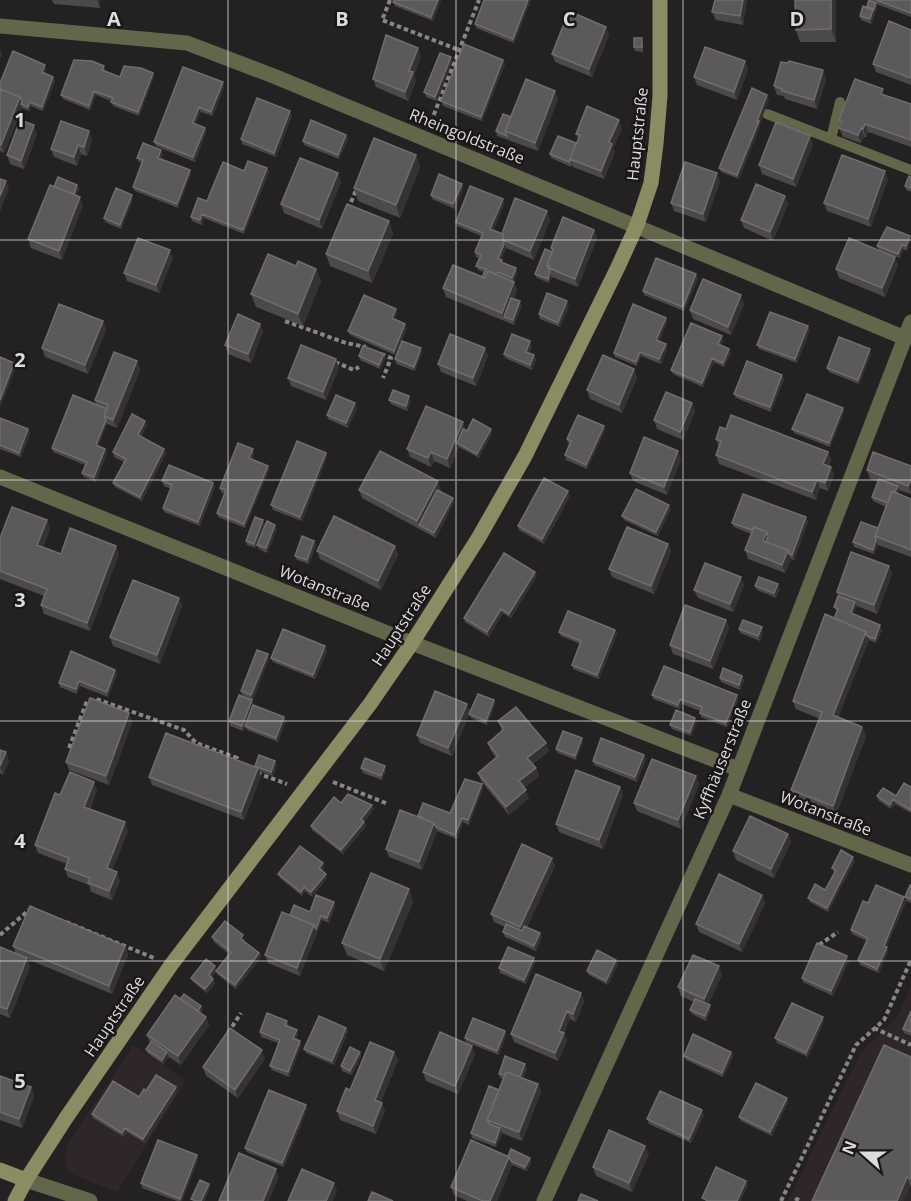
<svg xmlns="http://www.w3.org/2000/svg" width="911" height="1201" font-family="'Open Sans',sans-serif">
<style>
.built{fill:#2f262b}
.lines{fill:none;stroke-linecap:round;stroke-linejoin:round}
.path{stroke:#888586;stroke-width:4;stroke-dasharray:4.5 3;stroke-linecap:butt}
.lane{stroke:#64664c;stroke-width:10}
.street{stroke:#64664c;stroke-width:15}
.secondary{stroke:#8b8c63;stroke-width:15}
.wall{fill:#4c494a}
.shaded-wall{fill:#353233}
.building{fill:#5c595a;stroke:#706d6e;stroke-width:1.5}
.grid{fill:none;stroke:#dedbdc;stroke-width:1.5;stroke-opacity:0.55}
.labels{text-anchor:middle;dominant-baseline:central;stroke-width:5;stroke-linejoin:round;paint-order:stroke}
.street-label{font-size:16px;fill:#dedbdc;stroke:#1a1719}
.grid-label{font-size:20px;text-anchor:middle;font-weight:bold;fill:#dedbdc;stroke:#1a1719;stroke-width:5;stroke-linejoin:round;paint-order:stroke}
</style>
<rect width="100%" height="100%" fill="#242122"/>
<path class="built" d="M911 986V1201H788L860 1053 897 1017Z
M133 1045 186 1081 117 1192 74 1175 68 1171 64 1158 67 1145Z"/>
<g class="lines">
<path class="path" d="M390 0 382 20 459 50
M431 122 479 0
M348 209 357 188
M285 321 346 343 366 347
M381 354 391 358 383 378
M335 362 354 370 359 367
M69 748 87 701 96 699 184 730 196 743 237 758 236 762
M257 773 287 784
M333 782 388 804
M66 922 154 958
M0 935 29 910
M819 945 838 932
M874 1028 911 1045
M228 1033 241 1013
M781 1201 856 1045 884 1020 911 960
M796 1201 797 1199 801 1201"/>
<path class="lane" d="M767 114 911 170
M831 139 840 102"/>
<path class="street" d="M0 26 187 43 276 77 905 338
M0 477 412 643 738 769
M729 795 911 865
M26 1180 90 1201
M544 1201 729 795 911 322"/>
<path class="secondary" d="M0 1170 26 1180
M15 1201 26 1180 66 1118 171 965 370 704 412 643 479 537 525 456 618 267 637 225 651 183 656 144 660 96V0"/>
</g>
<path class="wall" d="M52 0H100V8L54 4Z
M394 0H441L433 21 395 6 393 2Z
M484 0H531L514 43 476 28 475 24Z
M747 0 743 25 716 20 712 12Z
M795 0H836V42H800L796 30Z
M867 0H911V17L876 4 877 7 875 13 874 12 875 14 871 24 861 20 860 16 867 8V6L868 1Z
M606 27 609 35 592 77 555 62 552 54Z
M911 30V85L876 72 873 64Z
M643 43V52L635 51 634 47Z
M421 56 414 75 416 81 408 101 376 87 373 79Z
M503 60 505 64 482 121 443 106 441 101Z
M452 61 437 101 426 97 424 92Z
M745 61 748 70 737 100 697 85 694 77Z
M104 66 105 71 120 77 153 73 154 77 139 116 113 106 111 101 96 95 90 110 63 99 61 95Z
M46 69 45 73 53 77 55 81 43 111 31 106 29 111 22 108 4 153 0 151V83Z
M826 79 817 109 785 99 784 96 777 95 774 86Z
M223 82 224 87 213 116 201 112 195 124 205 128 206 132 195 162 156 146 154 142Z
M885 95 911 104V147L868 132 866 137H864L861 143 843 137 839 128 841 125 839 120Z
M558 99 538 151 497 136 496 131 511 117Z
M769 99 760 123V126L739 179 721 172 719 168Z
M292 116 276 157 242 144 241 139Z
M622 128 613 148 615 152 604 179 573 167 572 164 571 167 551 158 550 154 576 143 578 139 576 134Z
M37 134 24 169 10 164 7 155Z
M346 135 348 139 339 159 304 145 303 141Z
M92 140 87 156 81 154 77 166 54 157 51 149Z
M813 144 796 187 762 174 759 165Z
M163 154 161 159 190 170 191 174 178 208 135 191 133 187 142 163 139 162 137 158Z
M416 155 420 167 400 218 358 201 354 188Z
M267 168 269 172 244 234 204 218 202 225 192 221 191 217 207 201 244 171Z
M911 177V192L906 190 905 186Z
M888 179 871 227 827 211 824 203Z
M720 181 706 222 674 211 671 203Z
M341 182 322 229 284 213 281 204Z
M462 184 463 188 455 209 432 199 431 195Z
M77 185 79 189 76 195 83 205 62 260 31 248 28 239 54 187Z
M785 196 788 204 773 241 744 228 741 220Z
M133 199 121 229 105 222 104 218Z
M504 204 493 231 503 234 547 211 550 220 534 260 506 248 501 260 503 263 516 268 517 273 514 281 517 290 514 299 522 306 514 325 446 297 443 288 482 277 484 272 478 270 476 266 479 258 476 257 475 252 481 236 457 226 456 222Z
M389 221 393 234 372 283 330 266 326 254Z
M594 230 597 238 578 287 552 277 549 283 537 278 535 274 552 252 551 248Z
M910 236 907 251 903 249 900 258 879 250 877 246Z
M895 257 898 265 885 297 839 278 836 269Z
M173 258 159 293 127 281 124 273Z
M296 266 316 269 321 281 303 326 256 307 251 294Z
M696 274 698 279 684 311 644 295 643 291Z
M744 304 731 335 693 319 690 310Z
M569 306 560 327 540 319 539 314Z
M397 313 394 320 407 328 395 355 350 335 348 331Z
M666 318 667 322 659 342 666 344 667 349 661 364 641 356 637 366 615 357 614 353Z
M103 321 106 330 88 374 45 357 42 348Z
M260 324 263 332 251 363 228 354 225 345Z
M810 330 797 363 759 349 757 345Z
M723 340 721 345 729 349 731 353 724 367 714 362 703 387 673 374 671 370Z
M532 346 529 353 534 355 536 360 532 370 505 358 504 354Z
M485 348 488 356 476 386 441 372 438 364Z
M422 353 415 371 396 364 395 359Z
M384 354 385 359 380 369 360 360 359 356Z
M871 354 859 384 829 372 827 368Z
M137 361 140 370 117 428 107 424 98 446 105 449 107 453 96 482 84 477 82 473 85 465 53 452 52 448 96 404 95 400Z
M339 368 326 400 291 386 288 378Z
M634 369 637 378 622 413 590 399 587 390Z
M782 375 784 379 771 412 736 398 734 394Z
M389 400 411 401 407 411 391 404Z
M357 408 348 428 328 419 327 415Z
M843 408 844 412 830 447 794 433 792 429Z
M695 411 683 440 657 429 654 420Z
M0 418 28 429 30 433 21 457 0 449Z
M145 421 147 425 141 437 166 453 142 501 115 487 113 483 124 462 114 457 113 452Z
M604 426 605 430 587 469 566 460 565 455 570 444 568 443 567 439Z
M491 429 492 433 479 458 459 447 450 468 434 461 431 467 410 457 407 449 466 430Z
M726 429 828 452 831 460 829 466 831 467 834 475 828 491 820 488 816 500 719 464 716 455 719 447 716 439Z
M254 453 252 460 268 466 269 470 245 528 218 517 217 513 225 494 221 492 220 488Z
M326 453 327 457 302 521 273 510 271 505Z
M681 459 667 495 633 481 630 473Z
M911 466V494L899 490 898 494 911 499V557L878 545 874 554 854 547 853 542 878 528 886 507 873 501 872 497 878 482 870 479 867 470Z
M162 481 213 483 215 487 200 526 164 512 163 508 171 489 164 486Z
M359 490H441L440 491 453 498 454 502 436 538 362 498Z
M570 496 544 544 519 530 518 526Z
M671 509 658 536 624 520 622 516Z
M806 517 808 522 794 560 791 559 785 573 748 559 745 550 751 534 734 527 732 523Z
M47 520 50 529 43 547 61 554H119L90 631 44 614 41 605 44 596 0 579V538Z
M265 524 256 548 247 545 246 541Z
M275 525 277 529 267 553 259 549 257 545Z
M314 541 316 545 309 564 297 560 295 556Z
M668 544 671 552 654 594 612 577 609 569Z
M395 546 398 555 381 590 320 559 317 551Z
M889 566 892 574 877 614 857 606 853 614 882 630 876 643 869 640 838 717 862 727 866 736 836 815 794 798 791 790 820 719 796 709 793 701 834 618 837 612 834 607 838 596 837 592Z
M535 572 537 576 511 618 503 613 489 637 465 622 464 618Z
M744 585 733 612 698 598 694 590Z
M755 586 780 589 776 598 757 590Z
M179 598 182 606 160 664 113 646 110 637Z
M726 620 729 629 713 669 673 654 670 645Z
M739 629 763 632 760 641 740 633Z
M615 630 617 634 599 679 573 669 572 665 580 644 561 636 559 632Z
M327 651 315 679 273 662 271 658Z
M269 658 253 700 242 695 241 691Z
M115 670 117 674 108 697 80 686 77 694 60 687 59 683Z
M742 676 744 681 740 690 721 682 720 678Z
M652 695H737L738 699 727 727 701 717 700 713V711L682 704 680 709 653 699Z
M494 700 495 705 487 725 471 718 469 714Z
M254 704 243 731 230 726 229 721Z
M467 704 470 712 452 756 420 743 417 735Z
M129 713 132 722 109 785 69 770 66 762Z
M284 717 286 721 278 742 247 730 245 726Z
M498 721 546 743 549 751 533 764 536 768 539 776 524 788 529 798 509 815 481 781 478 773 496 758 491 751 488 743 502 731Z
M697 722 691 736 672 729 670 725Z
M582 738 583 742 576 760 558 753 556 749Z
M0 750 6 752 9 761 3 775 0 773Z
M646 759 637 782 594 765 593 761Z
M275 761 277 765 273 776 259 771 261 776 244 820 152 785 149 777 255 767V766Z
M385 766 386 771 382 780 363 773 361 768Z
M699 784 681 829 637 811 634 803Z
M620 787 623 795 603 849 559 832 556 824Z
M911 787V813L895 804 891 809 879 801 877 796H896Z
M483 788 469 825 463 822 457 839 437 831 422 870 389 857 386 849 418 816 450 813Z
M97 790 90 809 128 831 112 870 120 881 112 900 91 892 89 885 68 877 65 869 67 864 38 853 35 845 60 795Z
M341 803 372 805 374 809 364 822 366 826 343 854 312 830 311 826Z
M788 834 791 842 774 878 736 860 733 851Z
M552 858 555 866 527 927 542 937 536 951 505 937 503 932 505 927 494 922 491 914Z
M855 861 828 912 810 902 808 898 825 890 834 873 832 868Z
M323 863 324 868 322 871 327 878 312 897 305 891 302 896 280 878 278 874Z
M911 885V903L906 901 905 897Z
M409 889 413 902 384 971 347 955 342 943Z
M762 895 765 903 742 952 699 932 696 924Z
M334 902 335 907 329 923 322 920 300 976 268 963 265 955 290 915 310 912Z
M906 902 886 947 888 951 879 973 860 965 858 960 867 941 852 934 851 930 868 903Z
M212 937 245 939 244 941 259 953 261 957 236 989 218 975 216 971 212 978 213 979 215 983 207 993 193 982 191 978 217 970 229 954 214 942Z
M13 946H125L128 955 112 994 27 959 30 967 10 1018 0 1014V947L16 954Z
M847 956 849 961 833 996 803 982 802 978Z
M534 958 535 962 526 984 500 973 499 968Z
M616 960 618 964 608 985 589 975 587 971Z
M722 975 708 1005H710L711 1010 706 1021 692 1014 690 1010 694 1002 681 996 678 987Z
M581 993 584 1002 576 1022 570 1019 564 1033 567 1041 558 1061 514 1042 511 1034Z
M180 999 203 1010 201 1013 209 1025 181 1065 169 1057 163 1064 147 1053 146 1049 150 1043 147 1035Z
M911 1011V1036L904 1033 903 1029Z
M287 1021 288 1025V1026L298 1034 296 1039 300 1041 301 1045 289 1077 272 1070 270 1066 278 1043 261 1037 260 1032Z
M824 1021 808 1057 777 1043 775 1038Z
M346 1028 348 1032 334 1065 306 1053 304 1049Z
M505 1031 506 1035 499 1055 466 1042 465 1038Z
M360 1052 361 1056 352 1075 342 1071 341 1066Z
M394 1052 398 1060 381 1102 385 1111 376 1134 340 1120 337 1111 350 1090Z
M731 1052 733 1056 723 1077 686 1060 684 1056Z
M475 1054 458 1094 426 1081 423 1072Z
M911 1057V1186H910L903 1201H812Z
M265 1059 238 1098 206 1076 203 1067Z
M527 1069 523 1078 538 1084 541 1092 522 1141 502 1133 496 1147 472 1138 471 1133 499 1090 504 1079 500 1078 499 1074Z
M0 1076 31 1087 34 1096 22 1128 0 1120Z
M146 1091 177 1092 145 1143 127 1132 124 1137 93 1118 92 1114 139 1097Z
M787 1098 788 1102 772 1136 741 1121 739 1117Z
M306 1105 307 1109 284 1167 247 1152 245 1148Z
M704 1115 691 1143 649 1124 647 1119Z
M649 1154 632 1192 596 1176 593 1167Z
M197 1155 198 1159 182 1201H177L142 1188 141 1183Z
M508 1156 530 1158 531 1162 527 1171 512 1165 497 1201H467L454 1195 451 1187Z"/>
<path class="shaded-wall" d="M97 0H100V8Z
M438 0H441L433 21 431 17Z
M528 0H531L514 43 513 39Z
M743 0H747L743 25 740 16Z
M831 0H836V42L831 29Z
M876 3 877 7 875 13 874 9Z
M873 10 875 14 871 24 870 19Z
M606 27 609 35 592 77 589 69Z
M418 48 421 56 414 75 416 81 408 101 405 92 409 71Z
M1 49 2 54 0 60V52Z
M451 57 452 61 437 101 435 97Z
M503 60 505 64 482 121 481 117Z
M745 61 748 70 737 100 734 92Z
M45 65 46 69 43 76 42 72Z
M823 70 826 79 817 109 814 100Z
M153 73 154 77 139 116 138 112Z
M53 77 55 81 43 111 42 107Z
M223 82 224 87 213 116 211 112Z
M94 91 96 95 90 110 89 106Z
M555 91 558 99 538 151 535 143Z
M767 95 769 99 760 123V126L739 179 737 175Z
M20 97 23 105 21 104 22 108 4 153 1 145Z
M30 102 31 106 29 111 28 107Z
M199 107 201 112 194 127 193 123Z
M290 111 292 116 276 157 274 153Z
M619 120 622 128 613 148 615 152 604 179 601 171 609 142Z
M865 124 868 132 866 137 863 129Z
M34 125 37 134 24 169 21 161Z
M205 128 206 132 195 162 193 157Z
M861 128 864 137 861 143 858 135Z
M89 131 92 140 87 156 84 147Z
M346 135 348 139 339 159 338 155Z
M810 136 813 144 796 187 793 179Z
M78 145 81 154 77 166 74 157Z
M161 150 163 154 160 162 158 158Z
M416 155 420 167 400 218 396 205Z
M267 168 269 172 244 234 243 230Z
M190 170 191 174 178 208 177 204Z
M885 171 888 179 871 227 868 219Z
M338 173 341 182 322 229 319 220Z
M717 173 720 181 706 222 703 214Z
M6 181 9 189 0 212V196Z
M462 184 463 188 455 209 453 204Z
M77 185 79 189 74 201 72 197Z
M132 195 133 199 121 229 120 225Z
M785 196 788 204 773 241 770 232Z
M80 197 83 205 62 260 59 251Z
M503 199 504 204 492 234 490 229Z
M547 211 550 220 534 260 530 251Z
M202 214 204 218 202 225 200 220Z
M389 221 393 234 372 283 368 271Z
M594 230 597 238 578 287 575 279Z
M910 236 911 241 907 251 906 246Z
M503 241 506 248 500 263 498 259Z
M902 245 903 249 900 258 898 254Z
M170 250 173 258 159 293 156 285Z
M895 257 898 265 885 297 882 288Z
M516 268 517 273 514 282 512 278Z
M316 269 321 281 303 326 298 314Z
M550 272 552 277 549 283 548 279Z
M696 274 698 279 684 311 683 307Z
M514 282 517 290 506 318 504 317 505 321 502 313Z
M741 295 744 304 731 335 728 327Z
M520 301 522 306 514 325 513 320Z
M567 301 569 306 560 327 558 323Z
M396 309 397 313 393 323 392 318Z
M666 318 667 322 658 345 656 340Z
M103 321 106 330 88 374 85 365Z
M260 324 263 332 251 363 248 354Z
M405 324 407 328 395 355 394 351Z
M808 326 810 330 797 363 795 359Z
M722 336 723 340 720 348 718 344Z
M530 341 532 346 527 356 526 352Z
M666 344 667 349 661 364 659 359Z
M421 348 422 353 415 371 414 367Z
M485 348 488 356 476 386 473 378Z
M729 349 731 353 724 367 723 363Z
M870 349 871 354 859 384 858 380Z
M640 352 641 356 637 366 636 362Z
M384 354 385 359 380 369 379 365Z
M534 355 536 360 532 370 530 365Z
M712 358 714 362 703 387 702 383Z
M336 359 339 368 326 400 323 392Z
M137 361 140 370 117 428 113 420Z
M14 363 16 367 0 408V400Z
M634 369 637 378 622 413 619 405Z
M782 375 784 379 771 412 770 407Z
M409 396 411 401 407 411 406 406Z
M355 403 357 408 348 428 346 423Z
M692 403 695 411 683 440 680 432Z
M843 408 844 412 830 447 829 443Z
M106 420 107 424 97 449 96 445Z
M145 421 147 425 139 439 138 435Z
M463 422 466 430 457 443 459 447 450 468 447 459Z
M604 426 605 430 587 469 586 465Z
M28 429 30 433 21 457 19 453Z
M491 429 492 433 479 458 477 454Z
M105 449 107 453 96 482 94 477Z
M164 449 166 453 142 501 140 497Z
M253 449 254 453 250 463 249 458Z
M678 451 681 459 667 495 664 487Z
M431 452 434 461 431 467 428 458Z
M828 452 831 460 826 472 823 464Z
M326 453 327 457 302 521 300 517Z
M268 466 269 470 245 528 244 524Z
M831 467 834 475 828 491 825 483Z
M911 479V493L908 486Z
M817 480 820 488 816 500 812 492Z
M438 481 441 490 422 527 419 525 417 521Z
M213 483 215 487 200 526 198 522Z
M898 486 899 490 892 509 890 504Z
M568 491 570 496 544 544 542 539Z
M453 498 454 502 436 538 434 533Z
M669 505 671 509 658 536 656 532Z
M806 517 808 522 794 560 792 555Z
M47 520 50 529 40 553 37 545Z
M263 520 265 524 256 548 254 544Z
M275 525 277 529 267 553 266 548Z
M767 532 770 540 767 546 763 541Z
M876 540 878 545 874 554 873 550Z
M314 541 316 545 309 564 307 560Z
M668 544 671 552 654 594 651 586Z
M116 546 119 554 90 631 87 623Z
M395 546 398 555 381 590 378 581Z
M788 550 791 559 785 573 782 565Z
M889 566 892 574 877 614 874 605Z
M535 572 537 576 511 618 509 614Z
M741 577 744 585 733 612 730 604Z
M778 584 780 589 776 598 774 593Z
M179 598 182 606 160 664 157 655Z
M855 602 857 606 852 617 851 613Z
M501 609 503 613 489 637 487 632Z
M726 620 729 629 713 669 710 661Z
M880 625 882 630 876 643 875 639Z
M762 627 763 632 760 641 758 636Z
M615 630 617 634 599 679 597 675Z
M866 632 869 640 836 723 833 715Z
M325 646 327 651 315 679 313 675Z
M268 654 269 658 253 700 251 695Z
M115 670 117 674 108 697 107 692Z
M742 676 744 681 740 690 739 685Z
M79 681 80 686 77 694 76 689Z
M737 695 738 699 727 727 726 723Z
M680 699 682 704 680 709 678 705Z
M252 700 254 704 243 731 242 726Z
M494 700 495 705 487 725 486 721Z
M467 704 470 712 452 756 448 748Z
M129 713 132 722 109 785 106 776Z
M284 717 286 721 278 742 276 738Z
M695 718 697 722 691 736 690 732Z
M862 727 866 736 836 815 833 806Z
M582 738 583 742 576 760 575 756Z
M546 743 549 751 530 766 527 758Z
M6 752 9 761 3 775 0 766Z
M644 755 646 759 637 782 635 777Z
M275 761 277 765 273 776 271 772Z
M385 766 386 771 382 780 381 776Z
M258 768 261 776 244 820 241 812Z
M536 768 539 776 522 789 519 781Z
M696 776 699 784 681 829 678 820Z
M94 782 97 790 87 815 84 807Z
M482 784 483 788 469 825 468 820Z
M620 787 623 795 603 849 599 840Z
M526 790 529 798 509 815 506 807Z
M893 799 895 804 891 809 890 805Z
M372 805 374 809 363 823 361 819Z
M462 818 463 822 457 839 455 835Z
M125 822 128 831 110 877 107 868Z
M364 822 366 826 343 854 341 850Z
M434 823 437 831 422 870 419 862Z
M788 834 791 842 774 878 771 869Z
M853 857 855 861 828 912 827 908Z
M552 858 555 866 523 935 520 927Z
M323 863 324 868 320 873 319 868Z
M117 872 120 881 112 900 109 891Z
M326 874 327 878 312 897 311 892Z
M304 887 305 891 302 896 301 892Z
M409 889 413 902 384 971 380 959Z
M762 895 765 903 742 952 739 944Z
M904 897 906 902 885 950 884 946Z
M334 902 335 907 329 923 327 918Z
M321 916 322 920 300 976 297 968 314 925Z
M540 933 542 937 536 951 534 946Z
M125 946 128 955 112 994 109 986Z
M887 947 888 951 879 973 877 969Z
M259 953 261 957 236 989 235 985Z
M847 956 849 961 833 996 831 991Z
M27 958 30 967 10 1018 7 1009Z
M534 958 535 962 526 984 524 980Z
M616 960 618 964 608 985 606 981Z
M215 966 217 971 210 980 209 975Z
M719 966 722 975 707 1008 704 999Z
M213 979 215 983 207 993 205 989Z
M581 993 584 1002 576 1022 573 1014Z
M710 1005 711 1010 706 1021 705 1016Z
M201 1006 203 1010 198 1017 196 1013Z
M567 1011 570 1019 564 1033 567 1041 558 1061 555 1053 559 1031Z
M206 1017 209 1025 181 1065 178 1056Z
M823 1017 824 1021 808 1057 806 1053Z
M346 1028 348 1032 334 1065 332 1061Z
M297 1030 298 1034 295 1042 293 1038Z
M505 1031 506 1035 499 1055 497 1051Z
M300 1041 301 1045 289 1077 288 1072Z
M472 1046 475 1054 458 1094 455 1086Z
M262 1050 265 1059 238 1098 235 1090Z
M167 1052 169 1057 163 1064 162 1060Z
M360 1052 361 1056 352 1075 350 1071Z
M394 1052 398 1060 378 1109 375 1100Z
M731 1052 733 1056 723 1077 722 1073Z
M525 1064 527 1069 521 1084 519 1080Z
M538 1084 541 1092 522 1141 519 1132Z
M31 1087 34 1096 22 1128 19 1119Z
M176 1087 177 1092 145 1143 143 1139Z
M787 1098 788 1102 772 1136 770 1132Z
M382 1103 385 1111 376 1134 373 1126Z
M306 1105 307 1109 284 1167 282 1163Z
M702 1110 704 1115 691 1143 689 1139Z
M125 1128 127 1132 124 1137 122 1133Z
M500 1128 502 1133 496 1147 495 1143Z
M645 1146 649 1154 632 1192 629 1183Z
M197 1155 198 1159 182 1201H181L180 1199Z
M509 1157 512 1165 497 1201H490Z
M530 1158 531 1162 527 1171 525 1167Z
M276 1169 279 1177 269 1201H263Z
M907 1177 910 1186 903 1201H897Z
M746 1181 748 1185 741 1201H737Z
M334 1183 337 1191 333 1201H326Z
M209 1184 210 1188 205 1201H201Z"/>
<path class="building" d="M394 0H438L431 17 393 2Z
M484 0H528L513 39 475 24Z
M715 0H743L740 16 712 12Z
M795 0H831V29L796 30Z
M869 0 876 3 874 9 867 6Z
M876 0H911V13Z
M863 6 873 10 870 19 860 16Z
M569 11 606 27 589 69 552 54Z
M889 21 911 30V78L873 64Z
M386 35 418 48 409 71 413 72 405 92 373 79Z
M634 38H642V47H634Z
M464 44 503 60 481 117 441 101Z
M705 47 745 61 734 92 694 77Z
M13 51 45 65 42 72 53 77 42 107 30 102 28 107 21 104 22 101 20 97 0 89V83Z
M440 53 451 57 435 97 424 92Z
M74 60 92 61 104 66 102 70 120 77 124 66 141 68 153 73 138 112 111 102 113 98 94 91 89 106 61 95Z
M789 61 823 70 814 100 782 91V89L774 86 781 62 788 63Z
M183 67 223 82 211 112 199 107 193 123 205 128 193 157 154 142Z
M526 79 555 91 535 143 505 131Z
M855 79 883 89 881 94 911 104V140L865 124 863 129 861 128 858 135 839 128 842 121 839 120Z
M752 88 767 95 757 121H759L737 175 719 168Z
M0 89 20 97 1 145 0 144Z
M257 98 290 111 274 153 241 139Z
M587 106 619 120 609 142 612 144 601 171 570 159 580 135 576 134Z
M503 114 511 117 505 131 507 136 496 131Z
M20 120 34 125 21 161 7 155Z
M311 120 346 135 338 155 303 141Z
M61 121 89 131 84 147 78 145 74 157 51 149Z
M776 122 810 136 793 179 759 165Z
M558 136 576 143 569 162 550 154Z
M374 138 416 155 396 205 354 188Z
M143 143 161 150 158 158 190 170 177 204 133 187 143 160 137 158Z
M842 155 885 171 868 219 824 203Z
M300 158 338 173 319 220 281 204Z
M248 161 267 168 243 230 202 214 200 220 191 217 198 198 207 201 223 162 244 171Z
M685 162 717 173 703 214 671 203Z
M439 174 462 184 453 204 431 195Z
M909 176 911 177V188L905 186Z
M58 177 77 185 74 194 54 187Z
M0 179 6 181 0 196Z
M756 184 785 196 770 232 741 220Z
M50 185 80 197 59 251 28 239Z
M470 186 503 199 490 229 503 234V241L504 244 498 259 502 260 501 262 516 268 512 278 497 272 496 274 488 271 485 278 482 277 486 269 476 266 481 255 475 252 483 233 456 222Z
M116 188 132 195 120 225 104 218Z
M515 198 547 211 530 251 503 240V231Z
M347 204 389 221 368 271 326 254Z
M563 217 594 230 575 279 549 268 550 266 547 265 553 249 551 248Z
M887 227 910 236 906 246 902 245 898 254 877 246Z
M138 238 170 250 156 285 124 273Z
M849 238 895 257 882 288 836 269Z
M545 249 552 252 547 265 550 272 548 279 535 274Z
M268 254 296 266 298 261 316 269 298 314 251 294Z
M656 258 696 274 683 307 643 291Z
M453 265 485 278 488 271 514 282 502 313 443 288Z
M703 279 741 295 728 327 690 310Z
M547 293 567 301 558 323 539 314Z
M364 295 396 309 392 318 405 324 394 351 348 331Z
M511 298 520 301 513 320 504 317Z
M59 304 103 321 85 365 42 348Z
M633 304 666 318 656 340 666 344 659 359 640 352 636 362 614 353Z
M770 312 808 326 795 359 757 345Z
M238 314 260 324 248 354 225 345Z
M691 323 722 336 718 344 729 349 723 363 712 358 702 383 671 370Z
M450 334 485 348 473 378 438 364Z
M512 334 530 341 526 352 534 355 530 365 504 354Z
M839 337 870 349 858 380 827 368Z
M402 341 421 348 414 367 395 359Z
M301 345 336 359 323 392 288 378Z
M363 346 384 354 379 365 359 356Z
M114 352 137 361 113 420 104 416 108 405 95 400Z
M603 355 634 369 619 405 587 390Z
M0 357 14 363 0 400Z
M747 361 782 375 770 407 734 394Z
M393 390 409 396 406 406 389 400Z
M666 392 692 403 680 432 654 420Z
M807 394 843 408 829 443 792 429Z
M73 395 107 409 104 416 106 420 96 445 105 449 94 477 82 473 87 462 52 448Z
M336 395 355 403 346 423 327 415Z
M426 406 463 422 447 459 431 452 428 458 407 449Z
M132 414 145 421 138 435 164 449 140 497 113 483 126 459 113 452Z
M578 415 604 426 586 465 565 455 571 441 567 439Z
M731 415 828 452 823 464 831 467 825 483 817 480 812 492 716 455 721 441 716 439 720 427 726 429Z
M0 418 28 429 19 453 0 445Z
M473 419 491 429 477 454 457 443 463 429 467 431Z
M644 437 678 451 664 487 630 473Z
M297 441 326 453 300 517 271 505Z
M238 443 253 449 249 458 268 466 244 524 217 513 226 490 220 488Z
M380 451 438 481 417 521 359 490Z
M873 452 911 466V479L908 486 867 470Z
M169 465 213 483 198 522 163 508 172 485 162 481Z
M544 478 568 491 542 539 518 526Z
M879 479 898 486 895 492 892 491 888 503 872 497Z
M636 489 669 505 656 532 622 516Z
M437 490 453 498 434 533 419 525Z
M892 491 911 499V550L875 536Z
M743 494 806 517 792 555 789 554 788 550 766 542 768 536 767 532 754 527 752 530 732 523Z
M12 507 47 520 37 545 61 554 70 528 116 546 87 623 41 605 47 589 0 571V538Z
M334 516 395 546 378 581 317 551Z
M255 517 263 520 254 544 246 541Z
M267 521 275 525 266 548 257 545Z
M861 522 878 528 875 536 876 540 873 550 853 542Z
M627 527 668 544 651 586 609 569Z
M754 527 767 532 763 541 788 550 782 565 745 550Z
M302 536 314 541 307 560 295 556Z
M851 552 889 566 874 605 837 592Z
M504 553 535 572 509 614 501 609 487 632 464 618Z
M705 563 741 577 730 604 694 590Z
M759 577 778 584 774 593 755 586Z
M133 580 179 598 157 655 110 637Z
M838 596 855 602 851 613 880 625 875 639 867 636 866 632 834 618 838 609 834 607Z
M685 605 726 620 710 661 670 645Z
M568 611 615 630 597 675 572 665 581 641 559 632Z
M825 614 866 632 833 715 862 727 833 806 791 790 822 712 793 701Z
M743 620 762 627 758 636 739 629Z
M283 629 325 646 313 675 271 658Z
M257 650 268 654 251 695 241 691Z
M71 651 115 670 107 692 79 681 76 689 59 683Z
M664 666 737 695 726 723 700 713 702 707 680 699 678 705 652 695Z
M723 668 742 676 739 685 720 678Z
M435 691 467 704 448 748 417 735Z
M478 694 494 700 486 721 469 714Z
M239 695 252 700 242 726 229 721Z
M90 698 129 713 106 776 66 762Z
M253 705 284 717 276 738 245 726Z
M516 707 546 743 527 758 536 768 519 781 526 790 506 807 478 773 498 756 488 743 504 729 498 721Z
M676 710 695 718 690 732 670 725Z
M563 731 582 738 575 756 556 749Z
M166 733 258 768 241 812 149 777Z
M601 738 644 755 635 777 593 761Z
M0 750 6 752 0 766Z
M259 755 275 761 271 772 255 766Z
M365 758 385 766 381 776 361 768Z
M652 759 696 776 678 820 634 803Z
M576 770 620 787 599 840 556 824Z
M70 772 94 782 84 807 125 822 107 868 117 872 109 891 88 883 90 878 65 869 69 858 35 845 55 793 60 795Z
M465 779 482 784 468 820 462 818 455 835 436 827 434 823 418 816 423 803 450 813Z
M904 783 911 787V810L893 799 890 805 877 796 883 788 896 796Z
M348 794 372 805 361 819 364 822 341 850 311 826 334 797 341 803Z
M400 810 434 823 419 862 386 849Z
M750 816 788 834 771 869 733 851Z
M522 844 552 858 520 927 491 914Z
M300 846 323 863 319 868 326 874 311 892 304 887 301 892 278 874Z
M841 850 853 857 827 908 808 898 815 884 825 890 836 870 832 868Z
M371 873 409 889 380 959 342 943Z
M719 874 762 895 739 944 696 924Z
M876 885 904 897 884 946 887 947 877 969 858 960 868 938 851 930 863 901 868 903Z
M910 885H911V899L905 897Z
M316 895 334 902 327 918 321 916 316 929 314 925 290 915 294 905 310 912Z
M30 906 125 946 109 986 13 946Z
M282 912 314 925 297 968 265 955Z
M225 921 243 935 241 939 259 953 235 985 216 971 231 952 212 937Z
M506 924 522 931 524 926 540 933 534 946 503 932Z
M817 943 847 956 831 991 802 978Z
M0 947 27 958 7 1009 0 1007Z
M508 947 534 958 524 980 499 968Z
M597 950 616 960 606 981 587 971Z
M693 955 719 966 704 999 678 987Z
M206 959 215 966 209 975 213 979 205 989 191 978Z
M536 974 581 993 573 1014 567 1011 559 1031 564 1033 555 1053 511 1034Z
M184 994 201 1006 198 1011 180 999Z
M175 995 206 1017 178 1056 147 1035Z
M695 999 710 1005 705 1016 690 1010Z
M792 1003 823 1017 806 1053 775 1038Z
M911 1011V1032L903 1029Z
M267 1013 287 1021 285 1025 297 1030 293 1038 300 1041 288 1072 270 1066 280 1040 260 1032Z
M319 1016 346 1028 332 1061 304 1049Z
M473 1018 505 1031 497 1051 465 1038Z
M230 1028 262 1050 235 1090 203 1067Z
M440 1032 472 1046 455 1086 423 1072Z
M693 1034 731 1052 722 1073 684 1056Z
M152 1041 167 1052 162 1060 146 1049Z
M370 1042 394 1052 375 1100 382 1103 373 1126 337 1111 346 1088 350 1090Z
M884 1045 911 1057V1179L907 1177 897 1201H812Z
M350 1047 360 1052 350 1071 341 1066Z
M505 1056 525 1064 520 1077 506 1072 505 1075 499 1074Z
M506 1072 538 1084 519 1132 487 1120Z
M156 1075 176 1087 143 1139 125 1128 122 1133 92 1114 113 1081 139 1097 144 1089 146 1091Z
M0 1076 31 1087 19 1119 0 1112Z
M756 1083 787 1098 770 1132 739 1117Z
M489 1086 499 1090 487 1120 489 1124 500 1128 495 1143 471 1133Z
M269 1090 306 1105 282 1163 245 1148Z
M660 1091 702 1110 689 1139 647 1119Z
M609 1130 645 1146 629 1183 593 1167Z
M158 1140 197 1155 180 1199 141 1183Z
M471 1140 509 1157 490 1201H483L451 1187Z
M511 1149 530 1158 525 1167 511 1161 509 1157 508 1156Z
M239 1153 276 1169 263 1201H219Z
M716 1167 746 1181 737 1201H708L702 1198Z
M302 1169 334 1183 326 1201H288Z
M200 1180 209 1184 201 1201H196L191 1199Z
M372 1192 393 1201H368Z
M581 1194 598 1201H578Z"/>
<path class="grid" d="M228 0V1201M456 0V1201M683 0V1201M0 240H911M0 480H911M0 721H911M0 961H911"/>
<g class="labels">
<g class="street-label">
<text transform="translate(637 134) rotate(-84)">Hauptstraße</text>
<text transform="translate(467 136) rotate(22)">Rheingoldstraße</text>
<text transform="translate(325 588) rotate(22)">Wotanstraße</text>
<text transform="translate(401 625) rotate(-57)">Hauptstraße</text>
<text transform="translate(722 759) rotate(-68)">Kyffhäuserstraße</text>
<text transform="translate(826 813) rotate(21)">Wotanstraße</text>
<text transform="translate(114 1016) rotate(-56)">Hauptstraße</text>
</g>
</g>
<g class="grid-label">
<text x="114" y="26">A</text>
<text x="342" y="26">B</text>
<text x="569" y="26">C</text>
<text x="797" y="26">D</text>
<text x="20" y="127">1</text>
<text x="20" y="367">2</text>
<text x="20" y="607">3</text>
<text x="20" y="848">4</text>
<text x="20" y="1088">5</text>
</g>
<g transform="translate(863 1153) rotate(291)" stroke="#1a1719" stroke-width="4.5" paint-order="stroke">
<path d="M0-4.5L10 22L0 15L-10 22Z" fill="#dedbdc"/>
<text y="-9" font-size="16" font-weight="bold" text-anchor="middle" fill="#dedbdc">N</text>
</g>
</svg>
